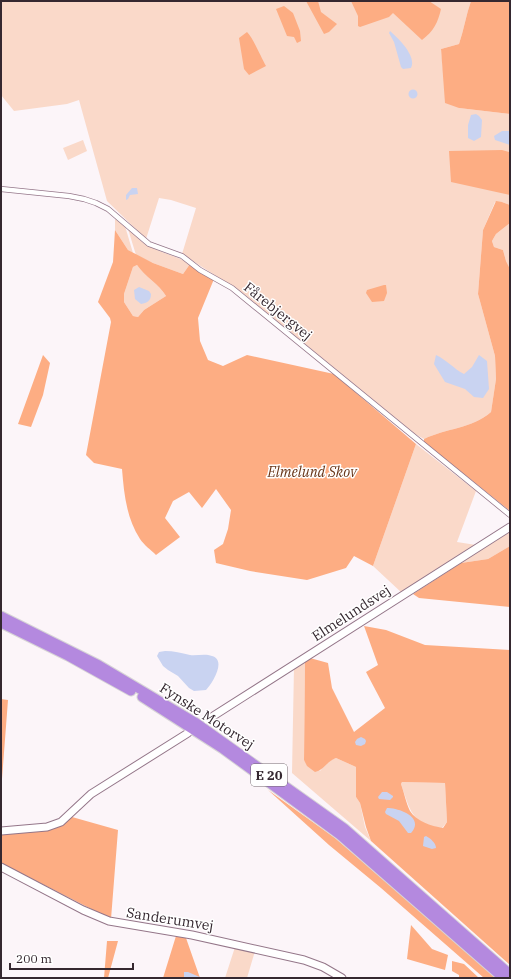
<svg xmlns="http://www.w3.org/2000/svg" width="511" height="979" font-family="'IBM Plex Serif',serif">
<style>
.green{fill:#fad9c9}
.forest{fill:#fdad83;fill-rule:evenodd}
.water{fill:#c9d3f1}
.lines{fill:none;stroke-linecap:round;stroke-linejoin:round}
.street-casing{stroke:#947689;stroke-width:6}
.secondary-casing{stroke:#947689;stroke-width:9}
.highway-casing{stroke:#d7d4d6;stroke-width:11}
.street{stroke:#fff;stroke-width:4.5}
.secondary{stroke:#fff;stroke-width:7}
.highway{stroke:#b489df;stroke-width:9}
.labels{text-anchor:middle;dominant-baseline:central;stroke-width:3;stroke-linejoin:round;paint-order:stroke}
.shield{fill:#fff;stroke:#72686e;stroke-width:1}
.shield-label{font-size:13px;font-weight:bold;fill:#352830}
.street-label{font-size:14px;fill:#352830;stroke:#fff}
.park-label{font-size:14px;font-style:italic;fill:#683518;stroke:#fff}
</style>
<rect width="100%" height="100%" fill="#fcf5f9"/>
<path class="green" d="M1 1H471C466 15 464 29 459 44L441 49 443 69 459 108 510 114V154L509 152 510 205 502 202H495L483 230 478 294 495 356 496 379 491 412C472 429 446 428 424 439L415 434 244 294 182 254 196 208 171 200 159 198 146 239 107 201 79 100 67 104 14 111 1 95Z
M83 140 87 151 68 160 63 148Z
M115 219 125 226 133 253 128 250 115 230Z
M510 223V269L506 261 503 250 494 247 492 241 496 234Z
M128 229C135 235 142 243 151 247 164 254 177 256 190 264L183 274 153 263 136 255Z
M137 265C145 277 159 284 166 296L144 310 138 317 133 316 124 302V294L133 267Z
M416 444 476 491 457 542 476 545 402 593 373 566Z
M510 530V546L488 559 461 563 473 553Z
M305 661 304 760 320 771 328 761 336 758 356 767V797L360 803 365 827 371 841 292 773 294 667Z
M402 782 445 783 447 822 442 828C411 824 410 810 401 784Z
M235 947 255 951 247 978H225Z"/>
<path class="forest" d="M306 1H318L321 12 337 24 329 32 324 34Z
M351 1H429L441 9C438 22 434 31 422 40L393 13 389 17 360 27 358 26V16Z
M471 1H510V114L459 108 445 103 441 49 459 44C464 29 466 15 471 1Z
M284 6 293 13 300 31 301 41 297 43 294 37 287 36 276 9Z
M247 32C253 38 261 57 266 66L249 75 244 69 239 38Z
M502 150 509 152 510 154V195L451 182 449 151Z
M496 201 502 202 510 205V223L496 234 492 241 494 247 503 250 506 261 510 269V511L424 442V439C446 428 472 429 491 412L496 379 495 356 478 294 483 230Z
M115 230 128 250 153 263 183 274 190 264 214 279 198 318 200 341 208 360 223 366 247 355 334 374 416 444 373 566 354 556 346 568 307 580 250 571 216 563 214 550 223 544 228 529 231 510 216 489 202 508 189 492 173 501 165 518 180 537 156 555C151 550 144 545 140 539 126 517 124 493 122 469L94 463 86 455 111 322 110 318 98 302 113 262ZM137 265C145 277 159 284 166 296L144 310 138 317 133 316 124 302V294L133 267Z
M384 285H386L387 293 384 301 372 302 366 293 367 290Z
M43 355 50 363 43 395 31 427 18 424Z
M510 546V607L419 598 413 594 461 563 488 559Z
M364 626 386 630 425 645 510 650V965L371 841 366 827 360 803 356 797V767L336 758C326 762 324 770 315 772L307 766 304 760 305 661 310 658 328 663 332 688 354 732 385 708 366 672 378 665ZM402 782 445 783 447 822 443 828C431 826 416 821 410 811 406 803 404 792 401 784Z
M1 699 8 700 1 792Z
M268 790 335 838 497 978H484L381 888 329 845Z
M72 817 118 830 111 919 1 863V834L51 829Z
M411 925 432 949 448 955 445 970 407 959Z
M176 936 186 938 200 978H163Z
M107 941H118L108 978H104Z
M452 961 464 964 479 978H459V975L452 971Z"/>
<path class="water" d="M390 31C398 38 417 56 411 68L403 69 401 67 394 42 389 33Z
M408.5 94a4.5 4.5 0 1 1 9 0a4.5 4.5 0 1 1-9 0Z
M476 114 479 116 482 120 481 137 474 141 468 138V125L471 115Z
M502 131H510V145L495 140 494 136Z
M132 188H137L138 194 130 195 128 199 126 200V195Z
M139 287 149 291 151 294C151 301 147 303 141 304L135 299 134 290Z
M436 355C447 360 454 369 464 374L472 367 479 355 487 361 489 389 483 398 474 397 465 389 445 382 434 364Z
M165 651C174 651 181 653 190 655 197 656 205 653 212 656 227 660 212 684 206 690L194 691 189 688 178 676 168 670 163 666 157 656 159 652Z
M361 737 365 739 366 741 365 744 361 746 356 745 355 742 357 739Z
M382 792H387L393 796V797L390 800 379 799 378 797Z
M387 808C399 808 425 817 411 833H408L399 821 386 814 385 812Z
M426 836C430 838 436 843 436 848L432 849 423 846 424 837Z
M184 972H188L202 978H184Z"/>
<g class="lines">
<g class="street-casing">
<path id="street" d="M1 189 69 196 84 199 96 203 108 209 149 244 182 256 200 270 232 288 510 515"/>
</g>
<g class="secondary-casing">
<path id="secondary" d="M207 720 510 527
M1 831 47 827 61 822 91 794 188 733
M1 867 83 910 109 921 192 935 304 960 323 967 342 978"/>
</g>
<g class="highway-casing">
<path id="highway" d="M1 616 99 665 195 722 344 828 510 974
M1 623 68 656 131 691
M142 697 223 749 340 835 503 978"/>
</g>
<use href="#street" class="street"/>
<use href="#secondary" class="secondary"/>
<use href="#highway" class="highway"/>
</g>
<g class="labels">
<rect class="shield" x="251" y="764" width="36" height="22" rx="3"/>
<g class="shield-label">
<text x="269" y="775">E 20</text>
</g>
<g class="street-label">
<text transform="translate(278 311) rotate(39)">Fårebjergvej</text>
<text transform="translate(351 613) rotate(-33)">Elmelundsvej</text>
<text transform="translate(207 716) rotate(33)">Fynske Motorvej</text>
<text transform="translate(170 919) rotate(9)">Sanderumvej</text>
</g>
<g class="park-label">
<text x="312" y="472">Elmelund Skov</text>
</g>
</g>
<rect width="511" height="979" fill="none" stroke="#352830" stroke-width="4"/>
<path d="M10 963v6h123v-6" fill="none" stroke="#352830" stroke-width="2"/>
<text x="16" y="963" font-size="12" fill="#352830" stroke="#ffffff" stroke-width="3" paint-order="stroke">200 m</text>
</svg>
